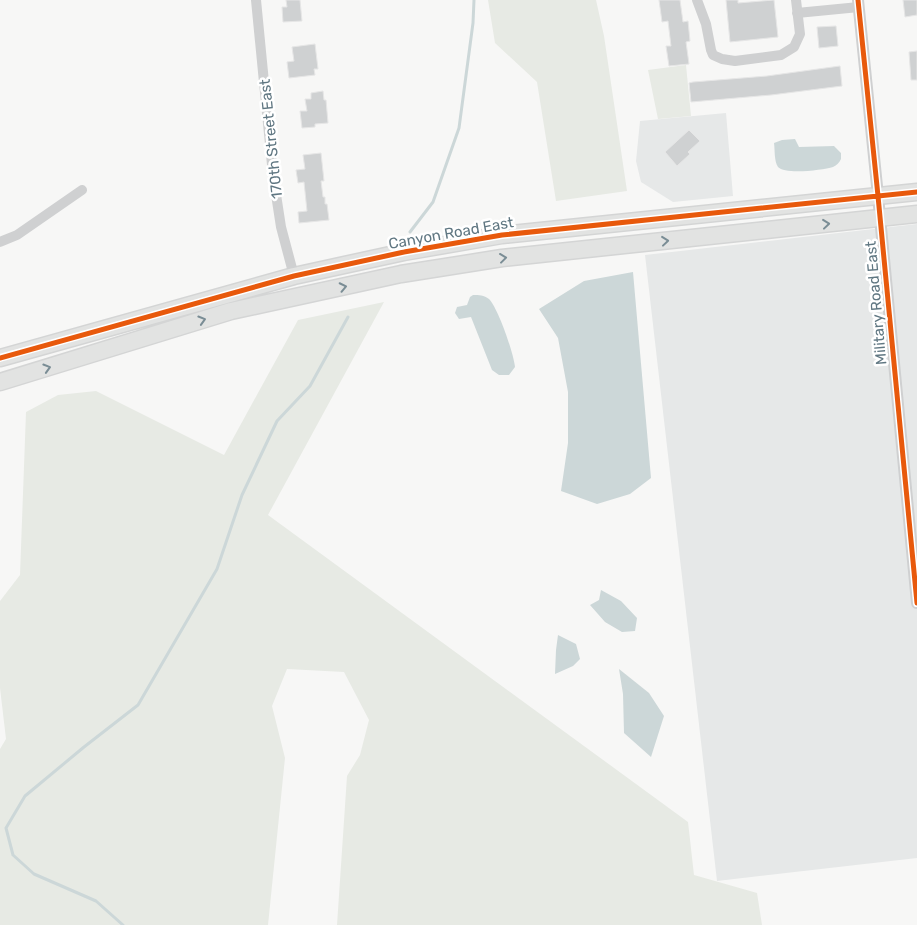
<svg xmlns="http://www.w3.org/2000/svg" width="917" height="925" font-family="Rubik,sans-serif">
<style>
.built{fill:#e6e8e8}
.green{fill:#e7eae4}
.water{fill:#ccd7d8}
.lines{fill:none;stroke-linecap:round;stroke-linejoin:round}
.stream{stroke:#ccd7d8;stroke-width:3}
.building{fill:#cfd1d2;stroke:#e6e6e6}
.primary-casing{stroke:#d4d5d5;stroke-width:19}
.minor{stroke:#cfd0d1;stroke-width:10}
.tertiary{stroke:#cfd0d1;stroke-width:12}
.primary{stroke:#e2e3e2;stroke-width:16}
.cycleway-casing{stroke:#fff;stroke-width:8}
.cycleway{stroke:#e8590c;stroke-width:5}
.oneway{stroke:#7a8d95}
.labels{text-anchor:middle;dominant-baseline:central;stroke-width:5;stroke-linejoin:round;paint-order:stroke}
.street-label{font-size:15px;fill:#607782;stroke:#fff}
</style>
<rect width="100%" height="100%" fill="#f7f7f6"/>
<path class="built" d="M726 113 733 196 673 202 641 182 636 161 640 121Z
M917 224V858L717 881 645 255Z"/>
<path class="green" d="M488 0H596L604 36 627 191 556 201 537 82 495 43Z
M686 65 691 116 658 119 648 70Z
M384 302 268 515 688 822 694 875 757 893 762 925H337L347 776 360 755 369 720 344 672 287 669 272 706 285 758 268 925H0V749L6 739 0 688V601L20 575 26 412 58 395 96 391 224 455 298 320Z"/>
<path class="water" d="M795 139 799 147 834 146 841 153V159C839 163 837 165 833 167 823 170 785 175 778 167 774 161 775 150 774 143L782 140Z
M633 272 651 478 630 494 597 504 561 491 568 443V392L558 338 539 309 584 281Z
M473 295C479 295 484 295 489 299 498 308 514 354 515 367L509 375H499L492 370 471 317 459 319 455 313 457 307 467 305 470 297Z
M601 590 621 601 637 618 635 631 622 632 605 622 590 605 599 600Z
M558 635 576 644 580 659 573 666 555 674 556 650Z
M619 669 649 693 664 716 651 757 624 733 623 694Z"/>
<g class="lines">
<path class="stream" d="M410 232 433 202 459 128 473 23 474 0
M123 925 96 901 34 874 13 855 6 828 25 796 84 747 138 705 217 569 242 495 277 421 310 386 348 317"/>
</g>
<path class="building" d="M286 0H300L302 21 283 22 282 7H287Z
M659 0H680L683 22 688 21 690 41 686 42 689 64 669 66 666 46H671L668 21 662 22Z
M726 0H738V3L774 0 778 37 730 42Z
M903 0H917V15L905 17Z
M836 26 838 46 819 48 817 27Z
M315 44 318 69H314L315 75 289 78 287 62 294 61 292 47Z
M917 51V80H911L909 52Z
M840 66 842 86 771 95 691 102 689 83 693 82 767 76Z
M323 91 324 100H326L328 123 315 124V127L302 128 300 111H307L305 99H311V93Z
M689 130 700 141 688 152 690 154 677 166 665 152Z
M321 153 324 181H321L323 197H325V204H327L329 220 299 223 298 212 307 211 304 182 298 183 296 170 305 169 303 155Z"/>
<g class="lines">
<g class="primary-casing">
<path id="primary" d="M0 358 294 276 404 252 502 235 917 192
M0 382 231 311 401 274 502 258 917 214"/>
</g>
<path class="minor" d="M256 0 273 175 281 227 294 276
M697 0 706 24 711 50 713 55 722 59 735 61 781 55 794 47 800 34 796 0
M797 13 859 7
M0 242 17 235 82 190"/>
<path class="tertiary" d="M858 0 878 196 917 603"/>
<use href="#primary" class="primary"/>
<g class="cycleway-casing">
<path id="cycleway" d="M858 0 878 196 917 603
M0 358 294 276 404 252 502 235 917 192"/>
</g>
<use href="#cycleway" class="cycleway"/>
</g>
<defs><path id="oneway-chevron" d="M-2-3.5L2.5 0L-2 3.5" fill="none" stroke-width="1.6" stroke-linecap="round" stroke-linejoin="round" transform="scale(1.25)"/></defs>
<g class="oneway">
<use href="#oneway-chevron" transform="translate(826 224) rotate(-6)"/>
<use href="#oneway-chevron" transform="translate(665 241) rotate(-6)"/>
<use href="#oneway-chevron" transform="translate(503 258) rotate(-7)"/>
<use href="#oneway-chevron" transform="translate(343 287) rotate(-12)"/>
<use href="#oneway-chevron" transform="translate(202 320) rotate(-17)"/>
<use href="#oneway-chevron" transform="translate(47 368) rotate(-17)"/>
</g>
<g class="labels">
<g class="street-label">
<text transform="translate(271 139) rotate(-96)">170th Street East</text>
<text transform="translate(451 233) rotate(-10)">Canyon Road East</text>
<text transform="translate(876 303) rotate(-95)">Military Road East</text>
</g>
</g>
</svg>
